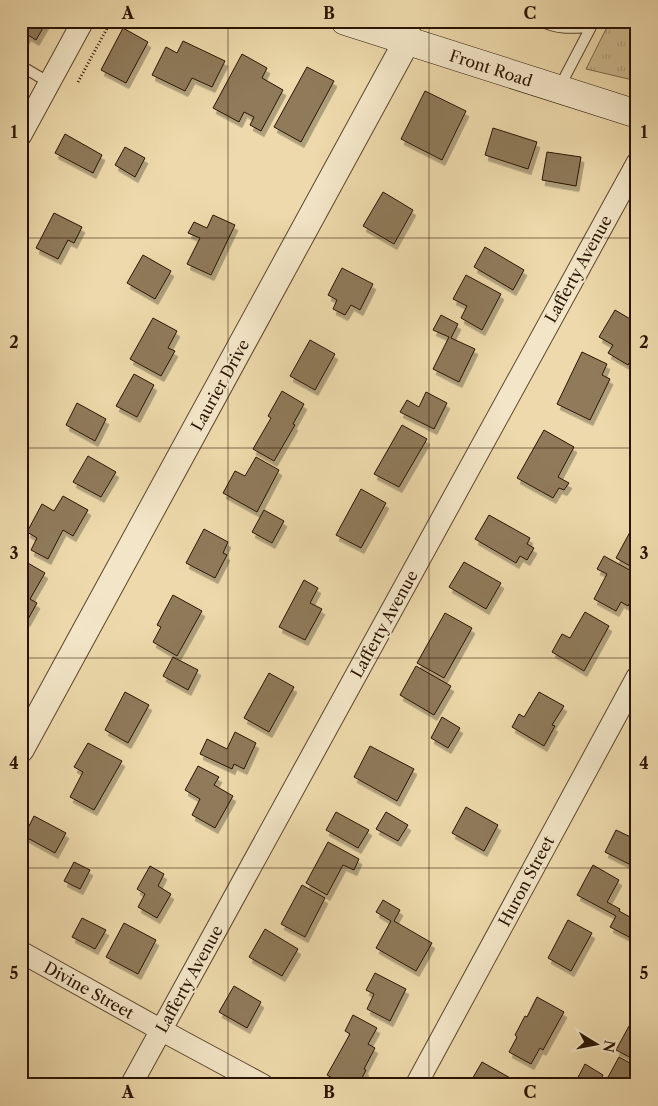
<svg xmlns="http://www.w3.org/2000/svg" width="658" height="1106" font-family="'Libre Caslon Text',serif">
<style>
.park{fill:url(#park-tufts);stroke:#7b6648}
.building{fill:#8f7a5a;stroke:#2a1402;filter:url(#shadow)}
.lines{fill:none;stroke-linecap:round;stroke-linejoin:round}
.service-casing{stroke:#5b452c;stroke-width:12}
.minor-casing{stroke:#5b452c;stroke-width:23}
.tertiary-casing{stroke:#5b452c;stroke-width:28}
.secondary-casing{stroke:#2a1402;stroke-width:29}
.path{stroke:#2a1402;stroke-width:3;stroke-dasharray:1 2.5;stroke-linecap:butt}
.service{stroke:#f3e6c8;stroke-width:10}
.minor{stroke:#f3e6c8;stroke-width:21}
.tertiary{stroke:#f3e6c8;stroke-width:26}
.secondary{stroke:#f3e6c8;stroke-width:28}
.grid{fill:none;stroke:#2a1402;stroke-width:1;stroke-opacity:0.55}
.labels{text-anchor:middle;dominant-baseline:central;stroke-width:4;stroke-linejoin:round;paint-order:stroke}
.street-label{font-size:16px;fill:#2a1402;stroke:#f3e6c8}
.neatline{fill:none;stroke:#2a1402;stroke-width:2}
.grid-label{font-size:16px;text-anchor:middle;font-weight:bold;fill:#2a1402}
</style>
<defs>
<pattern id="park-tufts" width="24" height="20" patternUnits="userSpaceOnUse" patternTransform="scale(1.25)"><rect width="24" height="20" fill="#ccb88e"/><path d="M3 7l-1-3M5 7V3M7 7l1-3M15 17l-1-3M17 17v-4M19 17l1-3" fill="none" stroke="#af9d79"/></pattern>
<filter id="shadow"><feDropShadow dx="3" dy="5.5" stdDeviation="0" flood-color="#0004"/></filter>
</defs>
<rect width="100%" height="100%" fill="#edd9ab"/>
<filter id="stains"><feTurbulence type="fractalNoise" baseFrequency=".004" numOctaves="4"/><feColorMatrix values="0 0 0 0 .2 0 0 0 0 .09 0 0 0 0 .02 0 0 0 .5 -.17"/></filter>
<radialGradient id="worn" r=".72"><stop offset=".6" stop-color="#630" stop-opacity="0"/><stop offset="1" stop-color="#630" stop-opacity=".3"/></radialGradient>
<path class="park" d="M610 21H637V81L586 69Z"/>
<path class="building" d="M21 21H47L36 40 28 35 22 46Z
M123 28 148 42 126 83 101 70Z
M183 41 225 61 212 87 192 78 185 91 152 75 166 47 177 53Z
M242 54 267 68 262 78 283 90 261 131 250 125 254 117 244 112 239 122 213 108Z
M307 67 334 81 301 142 274 127Z
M425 91 466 111 442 160 401 139Z
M493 128 537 142 528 169 485 155Z
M65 134 102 155 93 173 55 153Z
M125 147 145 158 135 177 115 165Z
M547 152 581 157 576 186 542 180Z
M383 192 413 210 394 244 363 226Z
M54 213 82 227 74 243 68 240 58 259 36 248Z
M213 215 235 225 211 275 187 264 200 238 188 233 194 222 207 228Z
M485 247 524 270 513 290 474 267Z
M143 255 171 271 155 299 127 283Z
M342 268 373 284 360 310 351 305 345 315 333 309 337 300 328 295Z
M466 275 501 294 482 330 461 318 467 306 453 299Z
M615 310 637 323V350L628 365 608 353 613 345 599 337Z
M441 315 458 324 451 338 475 349 459 382 433 369 449 337 433 330Z
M153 318 177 331 168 348 175 351 161 376 130 359Z
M310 340 335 354 315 390 290 376Z
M582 352 607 364 602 375 610 379 590 420 557 404Z
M134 374 154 385 137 417 116 406Z
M282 391 304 404 293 424 295 425 274 461 253 449 271 418 268 416Z
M426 392 447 403 434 429 400 412 407 400 419 407Z
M77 403 106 419 95 441 66 425Z
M402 425 427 439 399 487 374 474Z
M544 430 574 447 558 477 569 483 564 490 559 488 553 498 517 478Z
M88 456 116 472 101 497 73 482Z
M256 457 279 470 257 512 223 493 235 471 245 476Z
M361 489 386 503 361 548 336 535Z
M63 496 88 510 73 536 63 530 48 559 31 550 37 538 27 532 42 504 54 511Z
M264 510 284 521 272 543 252 532Z
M489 515 530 538 527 544 534 548 527 560 520 556 516 563 475 539Z
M637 519V570L616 558Z
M204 529 228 542 223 553 227 555 215 578 186 563Z
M604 556 637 574V576L632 585 637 587V590L628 606 621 602 616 611 594 599 607 574 597 569Z
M21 559 45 573 30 599 37 603 27 621 21 618Z
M464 562 501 583 486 609 449 587Z
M304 580 318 588 310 603 322 609 305 640 279 627Z
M173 595 202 611 177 656 153 642 161 627 157 625Z
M585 612 609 626 584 671 552 652 562 634 570 638Z
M445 613 472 628 444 678 417 663Z
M173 657 198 670 188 690 163 676Z
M416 666 451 686 434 715 400 695Z
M269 673 294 687 269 732 244 718Z
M125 692 149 705 128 743 105 730Z
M539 692 564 706 552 725 555 726 544 746 512 727 519 714 524 717Z
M442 717 460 728 448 748 431 738Z
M235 732 256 743 244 769 234 764 232 769 200 754 207 739 227 749Z
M88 743 122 761 94 810 70 797 83 772 74 767Z
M370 746 414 769 397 801 354 777Z
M198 766 219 777 214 785 233 796 215 828 192 815 200 799 185 790Z
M637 799V815L630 812Z
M466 807 498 825 484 851 452 833Z
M336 812 369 830 358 848 326 830Z
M386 812 408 825 398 841 376 829Z
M34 816 66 833 55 853 24 836Z
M616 830 637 840V868L605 852Z
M328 842 359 859 354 870 343 865 327 895 306 883Z
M74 862 90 870 80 889 64 881Z
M593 865 619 880 607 902 620 909 619 911 637 921V927L631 938 610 927 616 916 577 895Z
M150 866 164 874 158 886 171 894 157 918 138 907 145 894 137 889Z
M302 885 325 898 305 937 281 924Z
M383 900 400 910 394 921 432 943 416 971 376 948 391 921 376 912Z
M82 918 106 930 95 949 72 937Z
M568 920 592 933 571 971 548 958Z
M124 923 156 940 138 974 106 957Z
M265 929 298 949 282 976 249 957Z
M375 973 406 989 390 1021 367 1009 374 994 366 990Z
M234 986 261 1002 247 1028 219 1012Z
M537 997 564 1012 543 1050 540 1048 531 1064 509 1052 517 1037 515 1035 525 1016 527 1017Z
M353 1015 377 1028 368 1044 375 1048 364 1069 366 1070 360 1082 355 1079 352 1085H345L327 1075 350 1034 345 1031Z
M629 1026 637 1030V1061L616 1050Z
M619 1057 637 1067V1085H616L607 1079Z
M482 1062 512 1079 509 1085H479L471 1081Z
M585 1064 603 1075 598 1085H574Z"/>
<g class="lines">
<g class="service-casing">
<path id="service" d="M541 21C558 30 573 28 591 27
M407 40 419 21
M21 66 50 83
M559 88 591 27"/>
</g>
<g class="minor-casing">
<path id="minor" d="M21 135 83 21
M21 952 161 1030 263 1085
M131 1085 637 163
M416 1085 637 677"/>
</g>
<g class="tertiary-casing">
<path id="tertiary" d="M21 749 407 41"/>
</g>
<g class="secondary-casing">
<path id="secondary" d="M345 21 637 114"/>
</g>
<path class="path" d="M449 25 450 21
M78 82 111 21"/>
<use href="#service" class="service"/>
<use href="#minor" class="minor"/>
<use href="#tertiary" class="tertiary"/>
<use href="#secondary" class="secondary"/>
</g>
<path class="grid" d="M228 21V1085M429 21V1085M21 238H637M21 448H637M21 658H637M21 868H637"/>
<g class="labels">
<g class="street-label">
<text transform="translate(491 68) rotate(18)">Front Road</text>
<text transform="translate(578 269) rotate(-61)">Lafferty Avenue</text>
<text transform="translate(220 385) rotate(-61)">Laurier Drive</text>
<text transform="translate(384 624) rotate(-61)">Lafferty Avenue</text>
<text transform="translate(526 881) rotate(-62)">Huron Street</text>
<text transform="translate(189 979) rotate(-61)">Lafferty Avenue</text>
<text transform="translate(89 990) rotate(29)">Divine Street</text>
</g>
</g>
<rect width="658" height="1106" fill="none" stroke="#edd9ab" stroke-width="55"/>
<g transform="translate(596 1044) rotate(100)" stroke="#f3e6c8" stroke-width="4" paint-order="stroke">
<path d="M0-4L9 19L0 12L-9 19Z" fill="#2a1402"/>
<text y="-8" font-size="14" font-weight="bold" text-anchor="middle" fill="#2a1402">N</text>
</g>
<rect x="28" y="28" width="602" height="1050" class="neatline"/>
<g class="grid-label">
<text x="128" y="19">A</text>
<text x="329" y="19">B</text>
<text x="530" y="19">C</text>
<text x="14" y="138">1</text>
<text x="644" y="138">1</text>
<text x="14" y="348">2</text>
<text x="644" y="348">2</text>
<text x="14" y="559">3</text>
<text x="644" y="559">3</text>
<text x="14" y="769">4</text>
<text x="644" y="769">4</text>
<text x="14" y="979">5</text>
<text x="644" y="979">5</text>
<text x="128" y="1098">A</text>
<text x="329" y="1098">B</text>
<text x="530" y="1098">C</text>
</g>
<rect width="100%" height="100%" filter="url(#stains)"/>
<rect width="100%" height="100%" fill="url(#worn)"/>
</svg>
